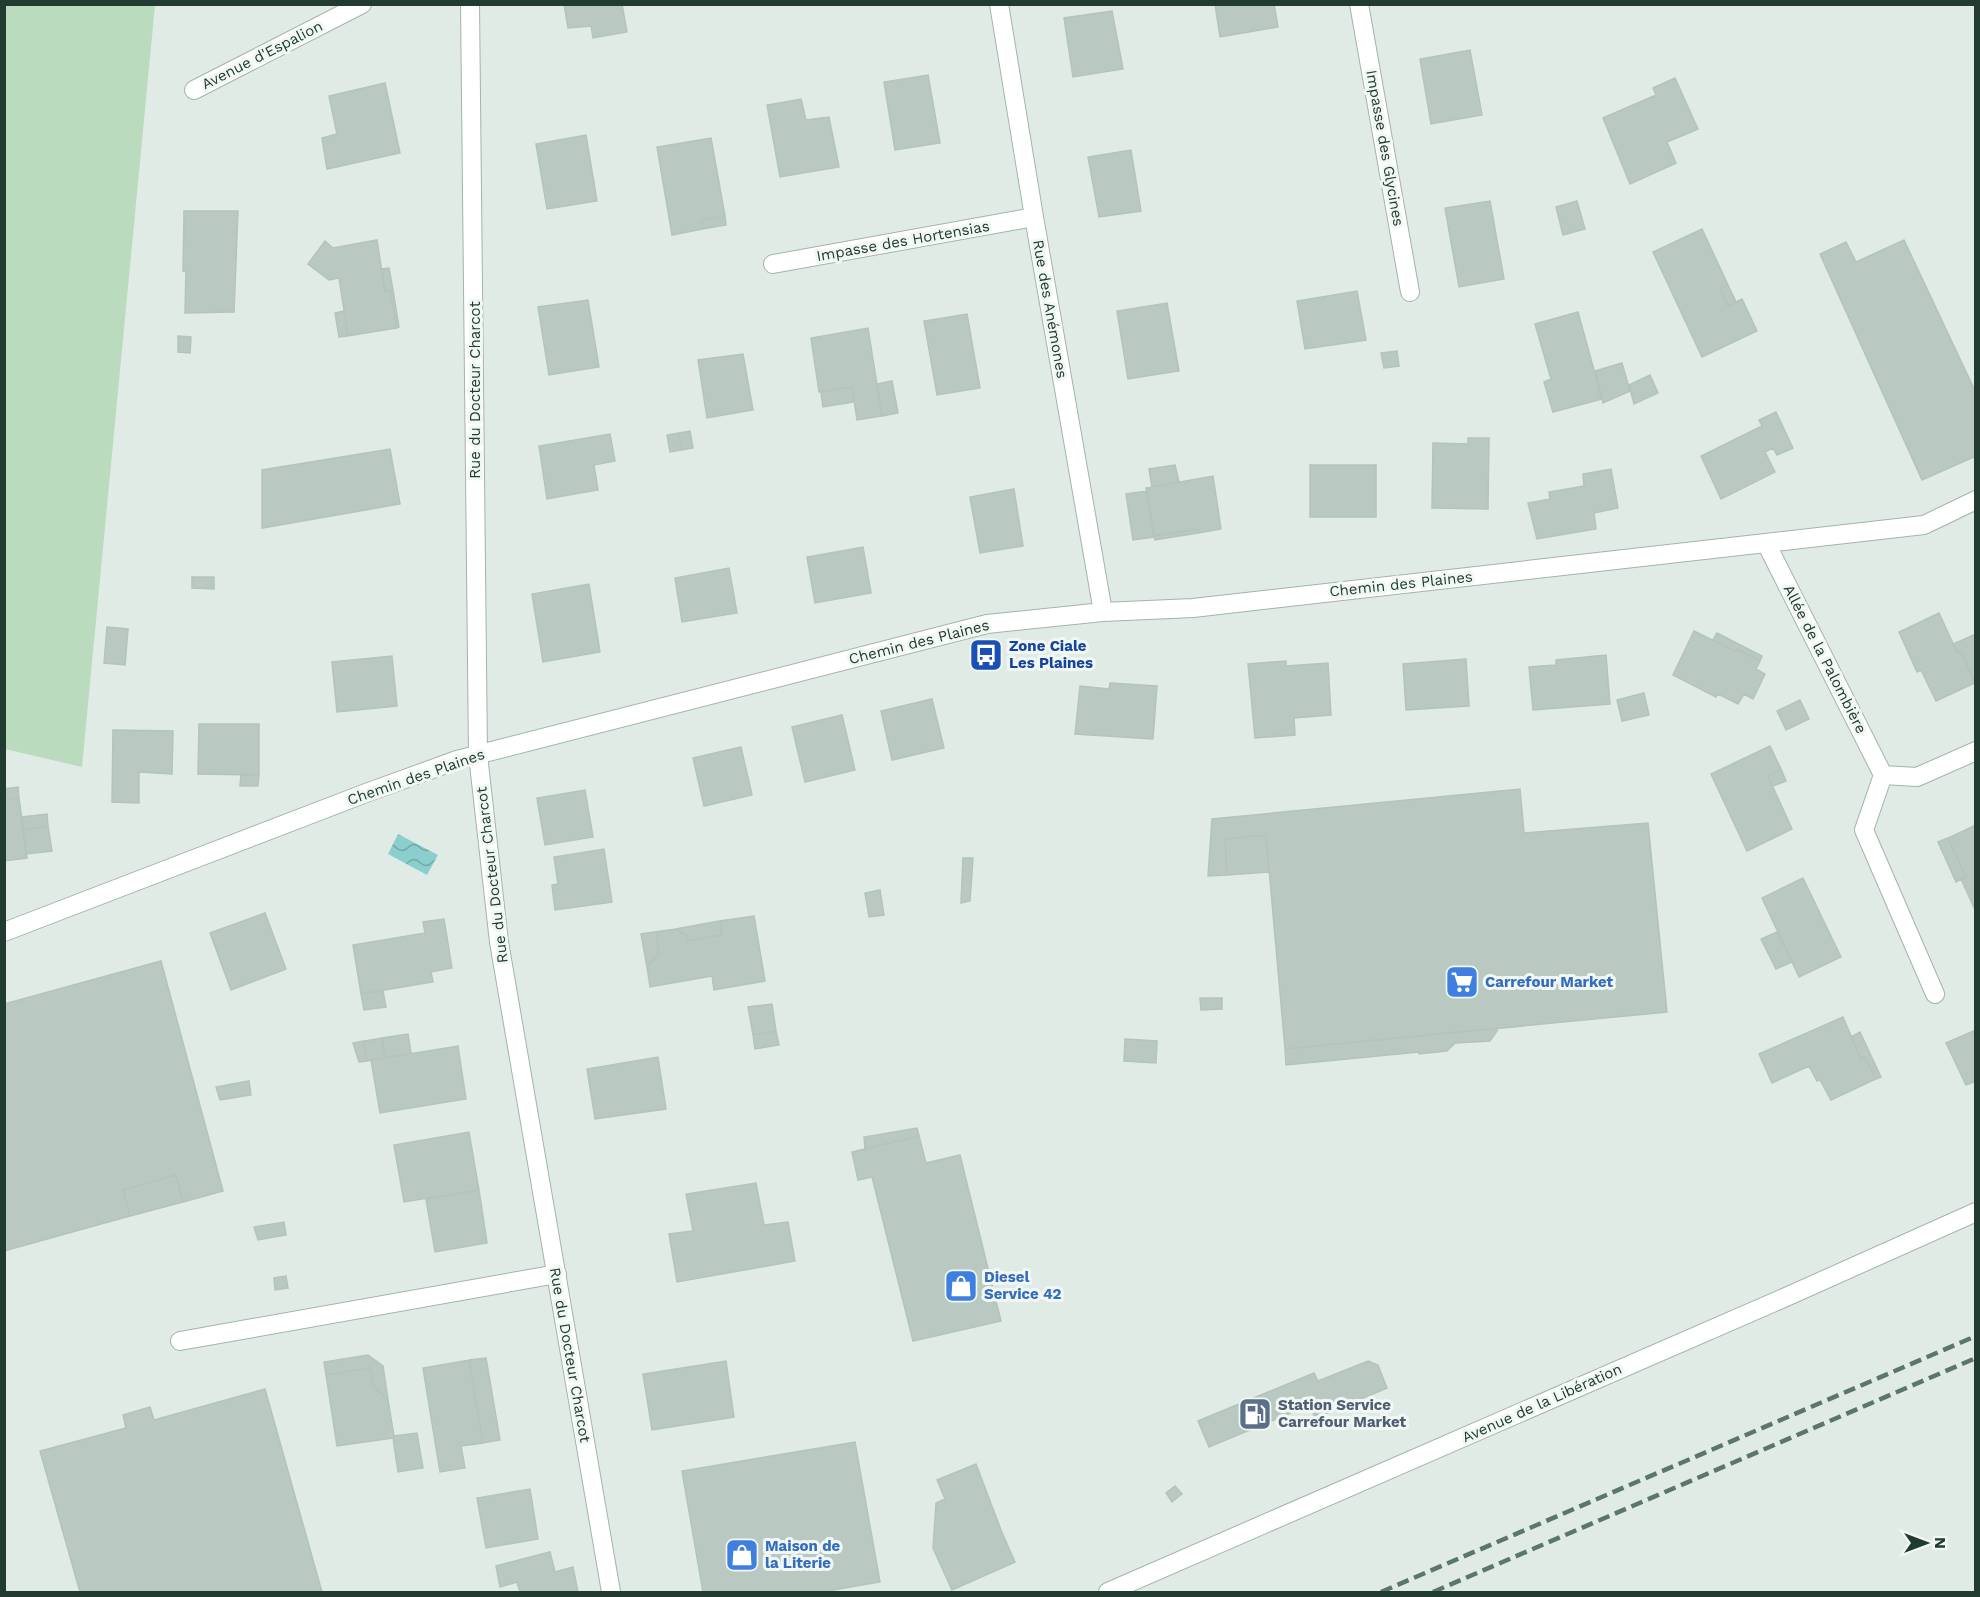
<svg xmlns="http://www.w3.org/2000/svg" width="1980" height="1597" font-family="'Work Sans',sans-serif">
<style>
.grass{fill:#badbbe}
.water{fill:url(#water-waves)}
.building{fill:#b9c8c0;stroke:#b3c4ba;stroke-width:1.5}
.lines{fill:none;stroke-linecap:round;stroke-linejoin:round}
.service-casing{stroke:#a4b3ab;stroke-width:20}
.minor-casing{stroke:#a4b3ab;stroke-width:20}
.tertiary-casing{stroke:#a4b3ab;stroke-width:20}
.service{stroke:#fff;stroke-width:18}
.minor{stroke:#fff;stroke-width:18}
.tertiary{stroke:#fff;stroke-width:18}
.rail{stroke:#5c766b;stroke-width:4.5;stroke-dasharray:12 6;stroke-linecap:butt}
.labels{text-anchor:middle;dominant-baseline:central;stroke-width:6;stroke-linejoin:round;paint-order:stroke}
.street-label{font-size:15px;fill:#223b30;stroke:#f1f8f3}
.transit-label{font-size:15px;font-weight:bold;fill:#164399;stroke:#f1f8f3;text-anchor:start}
.shop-label{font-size:15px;font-weight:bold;fill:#366cbe;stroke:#f1f8f3;text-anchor:start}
.service-label{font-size:15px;font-weight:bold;fill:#4e5e75;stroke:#f1f8f3;text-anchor:start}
</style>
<defs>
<pattern id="water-waves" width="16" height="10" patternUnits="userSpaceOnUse" patternTransform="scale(1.5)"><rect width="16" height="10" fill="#8acece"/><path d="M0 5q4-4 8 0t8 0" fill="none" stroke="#70a8a8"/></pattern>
</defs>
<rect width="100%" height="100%" fill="#e1ebe5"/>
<path class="grass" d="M5 4 155 5 82 767 5 749Z"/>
<path class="water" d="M398 834 438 855 427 875 388 854Z"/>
<path class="building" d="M564 4H622L627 32 593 38 591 26 568 28Z
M1215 4H1274L1278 27 1220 37Z
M1112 11 1123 69 1073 77 1064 18Z
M1470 50 1482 115 1431 124 1420 59Z
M928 75 940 143 895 150 884 82Z
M1675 78 1698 129 1667 142 1676 163 1630 184 1603 118 1656 95 1653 88Z
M385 83 400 153 327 169 322 138 337 134 329 96Z
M801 99 806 120 829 117 839 167 780 177 767 105Z
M586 135 597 201 547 209 536 144Z
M711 138 725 216 701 220 703 229 672 235 657 147Z
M1131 150 1141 211 1099 217 1088 157Z
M1490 201 1504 279 1459 287 1445 208Z
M1577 201 1585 229 1563 235 1556 207Z
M184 211H238L234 312 185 313 186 271H183Z
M725 216 726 225 703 229 701 220Z
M1702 229 1728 285 1720 289 1728 306 1742 299 1757 331 1702 357 1653 252Z
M377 240 385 292 390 290 397 328 348 336 339 278 329 280 308 264 325 241 333 248Z
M1904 240 1976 393V456L1922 480 1820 254 1846 242 1856 262Z
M389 268 393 290 385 292 381 269Z
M1728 285 1736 302 1728 306 1720 289Z
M390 290H393L399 327 397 328Z
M1357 291 1366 340 1305 349 1297 301Z
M588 300 599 367 549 375 538 307Z
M1167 303 1179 371 1128 379 1117 311Z
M344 311 348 336 339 337 335 313Z
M1578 312 1602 399 1553 412 1544 382 1551 379 1535 324Z
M967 314 980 388 937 395 924 321Z
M868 328 882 416 857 420 852 387 819 392 811 338Z
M178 336 191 337 190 353 178 352Z
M1397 351 1399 366 1384 368 1381 353Z
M743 354 753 410 707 418 698 360Z
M1622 363 1630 391 1603 403 1595 371Z
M1650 375 1658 393 1634 404 1629 385Z
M892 381 898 413 882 416 877 384Z
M852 387 854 402 823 407 821 392Z
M1776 412 1793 448 1777 455 1773 448 1765 452 1775 472 1721 499 1701 456 1762 426 1759 420Z
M690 431 693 448 682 450 678 433Z
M678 433 682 450 670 452 667 435Z
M610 434 615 461 594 465 598 490 547 499 539 446Z
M1468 438H1489L1488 509 1432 508 1433 443 1468 444Z
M390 449 400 504 262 528V470Z
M1175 465 1179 482 1152 487 1149 469Z
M1310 465H1376V517H1310Z
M1611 469 1618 508 1594 513 1596 529 1537 539 1528 503 1550 499 1549 492 1584 486 1583 474Z
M1213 476 1221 529 1199 533 1198 529 1154 536 1146 488Z
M1014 489 1023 546 980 553 970 497Z
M1147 491 1154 537 1133 540 1126 494Z
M1198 529 1199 533 1155 540 1154 536Z
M863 547 871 593 815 603 807 557Z
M729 568 737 613 682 622 675 578Z
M192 577H214V589L192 588Z
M589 584 600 652 543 662 532 594Z
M1939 613 1957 652 1961 651 1975 683 1936 701 1921 670 1917 672 1899 632Z
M107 627 128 629 125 665 104 663Z
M1694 631 1736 652 1737 649 1760 661 1756 669 1765 674 1753 699 1744 694 1738 704 1718 694 1716 697 1673 675Z
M1717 633 1762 656 1760 661 1737 649 1736 652 1713 640Z
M1976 634V682L1975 683 1961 651 1957 652 1953 644Z
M1606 655 1610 704 1533 710 1529 667 1556 665V660Z
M392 656 397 706 337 712 332 662Z
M1466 659 1469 706 1406 710 1403 664Z
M1286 661V666L1328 663 1331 715 1294 718 1295 735 1255 738 1248 664Z
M1110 683 1157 686 1153 739 1075 734 1080 686 1109 689Z
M1644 693 1649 715 1622 721 1617 700Z
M932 699 944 748 892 760 881 711Z
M1800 700 1809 719 1786 730 1777 711Z
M842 715 855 770 805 782 792 727Z
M199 724H259V775L198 774Z
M113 730 173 731 172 774 139 772V803L112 802Z
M1770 746 1781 769 1768 776 1792 829 1747 851 1711 774Z
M741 747 752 795 704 806 693 758Z
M1781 769 1786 781 1773 786 1768 776Z
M241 774 259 775 258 786H240Z
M18 787 19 798 4 800V789Z
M1520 789 1524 833 1648 823 1667 1012 1285 1049 1266 835 1225 839 1227 875 1208 876 1212 819Z
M585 790 593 837 545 845 537 798Z
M19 798 27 858 4 861V800Z
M47 814 48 826 23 830 22 817Z
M1976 825V912L1961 879 1966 877 1948 838Z
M48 826 52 851 26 854 23 830Z
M1266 835 1269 872 1227 875 1225 839Z
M1948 838 1966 877 1956 882 1938 842Z
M604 849 612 902 555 910 552 885 558 884 554 857Z
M963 858H973L970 901 961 903Z
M1803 878 1841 957 1799 977 1762 898Z
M880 890 884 915 869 917 865 893Z
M265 913 286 969 231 990 210 933Z
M754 916 765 981 714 990 712 976 650 987 647 967 659 953 656 936 661 931 676 929 688 937V941L722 935 720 921Z
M444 919 452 968 431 972 433 982 361 994 353 945 425 933 423 922Z
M720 921 722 935 688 941V937L676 929Z
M661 931 656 936 659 953 647 967 641 934Z
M1777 932 1792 962 1776 969 1761 939Z
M161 961 223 1191 183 1202 176 1175 123 1190 130 1216 4 1251V1004Z
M383 991 386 1007 364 1010 361 994Z
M1200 998H1222V1009L1201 1010Z
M772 1004 776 1031 753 1035 748 1007Z
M1843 1017 1861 1059 1865 1057 1876 1079 1831 1100 1820 1080 1817 1081 1809 1066 1772 1083 1759 1054Z
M1499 1028 1490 1041 1455 1043 1447 1051 1419 1054V1052L1286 1065 1285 1049Z
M1976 1030V1081L1966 1085 1946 1043Z
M776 1031 779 1045 755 1049 753 1035Z
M1860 1032 1881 1077 1876 1079 1865 1057 1861 1059 1851 1037Z
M408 1034 411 1053 385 1058 382 1038Z
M382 1038 385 1058 367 1061 364 1041Z
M1125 1039 1157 1041 1156 1063 1124 1061Z
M364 1041 367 1061 359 1062 353 1043Z
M458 1046 466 1099 380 1113 371 1060Z
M658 1057 666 1109 595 1119 587 1069Z
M249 1081 251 1095 220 1100 216 1087Z
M917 1128 919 1136 865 1149 864 1137Z
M469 1132 479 1190 404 1202 394 1145Z
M919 1136 926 1163 960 1155 1001 1321 913 1341 872 1177 858 1180 852 1152Z
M176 1175 183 1202 130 1216 123 1190Z
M756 1183 764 1225 788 1222 795 1261 677 1282 669 1234 693 1231 686 1194Z
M479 1190 487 1243 435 1252 426 1199Z
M284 1222 286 1235 258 1240 254 1227Z
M286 1276 288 1288 275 1290 274 1278Z
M368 1355 383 1366 388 1400 373 1386 371 1368 326 1375 324 1362Z
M486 1358 500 1440 483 1443 469 1360Z
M469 1360 483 1443 461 1446 465 1468 440 1472 423 1368Z
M726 1361 734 1417 652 1430 643 1374Z
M1368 1361 1378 1365 1387 1388 1315 1418 1310 1405 1209 1447 1198 1421 1314 1373 1318 1381Z
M371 1368 373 1386 388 1400 394 1436 417 1433 423 1468 398 1472 393 1438 337 1446 326 1375Z
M265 1389 322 1592H80L40 1451 126 1428 123 1415 150 1407 154 1420Z
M855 1442 880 1582 822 1592H703L682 1471Z
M976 1464 1001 1530 1015 1562 952 1590 933 1548 936 1503 945 1499 937 1480Z
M1175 1486 1182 1494 1172 1502 1166 1493Z
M530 1489 538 1539 486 1548 477 1498Z
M550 1552 555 1572 573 1567 578 1592H520L517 1582 500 1587 496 1566Z"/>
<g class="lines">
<g class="service-casing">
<path id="service" d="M180 1341 557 1274"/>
</g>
<g class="minor-casing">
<path id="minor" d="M470 4 478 755 499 942 611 1592
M999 4 1034 217 1103 612
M1359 4 1410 292
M194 90 362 4
M773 264 1034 217
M1766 543 1883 775 1864 830 1935 994
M1883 775 1917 777 1976 751
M4 932 366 793 457 760 987 624 1103 612 1193 608 1924 525 1976 500"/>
</g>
<g class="tertiary-casing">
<path id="tertiary" d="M1108 1592 1786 1297 1976 1212"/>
</g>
<use href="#service" class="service"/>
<use href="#minor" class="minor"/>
<use href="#tertiary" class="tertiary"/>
<path class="rail" d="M1381 1592 1976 1336
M1433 1592 1976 1358"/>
</g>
<defs>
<g id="bus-square" transform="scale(1.725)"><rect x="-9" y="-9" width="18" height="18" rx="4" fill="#1a4fb4" stroke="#f1f8f3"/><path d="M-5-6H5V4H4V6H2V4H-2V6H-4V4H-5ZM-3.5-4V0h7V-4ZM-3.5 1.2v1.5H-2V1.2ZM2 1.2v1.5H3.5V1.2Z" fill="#fff"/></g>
<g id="supermarket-square" transform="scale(1.725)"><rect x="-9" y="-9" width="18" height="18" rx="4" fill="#3f7fe0" stroke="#f1f8f3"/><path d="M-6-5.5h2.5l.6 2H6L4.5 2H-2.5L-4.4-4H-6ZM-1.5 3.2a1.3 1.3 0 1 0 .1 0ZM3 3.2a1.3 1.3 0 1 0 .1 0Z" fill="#fff"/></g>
<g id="shop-square" transform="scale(1.725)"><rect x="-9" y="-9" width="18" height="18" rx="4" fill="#3f7fe0" stroke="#f1f8f3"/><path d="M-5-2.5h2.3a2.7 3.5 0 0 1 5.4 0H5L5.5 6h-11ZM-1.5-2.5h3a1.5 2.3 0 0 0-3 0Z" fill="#fff"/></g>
<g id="fuel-square" transform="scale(1.725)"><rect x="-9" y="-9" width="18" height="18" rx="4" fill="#5c6f8a" stroke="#f1f8f3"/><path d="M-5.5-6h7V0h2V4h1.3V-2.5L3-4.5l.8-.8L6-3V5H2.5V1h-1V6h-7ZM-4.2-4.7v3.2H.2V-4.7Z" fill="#fff"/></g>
</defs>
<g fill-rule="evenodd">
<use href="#bus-square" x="986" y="655"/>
<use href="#supermarket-square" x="1462" y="982"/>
<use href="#shop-square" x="961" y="1286"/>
<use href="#fuel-square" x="1255" y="1414"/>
<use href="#shop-square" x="742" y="1555"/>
</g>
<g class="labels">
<g class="street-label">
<text transform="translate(262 55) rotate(-27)">Avenue d'Espalion</text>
<text transform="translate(1385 148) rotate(80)">Impasse des Glycines</text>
<text transform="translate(903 241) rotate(-10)">Impasse des Hortensias</text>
<text transform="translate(1050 309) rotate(80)">Rue des Anémones</text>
<text transform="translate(475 390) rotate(-90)">Rue du Docteur Charcot</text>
<text transform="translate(1401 584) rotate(-6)">Chemin des Plaines</text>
<text transform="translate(919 642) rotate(-14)">Chemin des Plaines</text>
<text transform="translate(1825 659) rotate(63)">Allée de la Palombière</text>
<text transform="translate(416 777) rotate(-19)">Chemin des Plaines</text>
<text transform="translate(492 875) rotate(-97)">Rue du Docteur Charcot</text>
<text transform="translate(570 1355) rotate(80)">Rue du Docteur Charcot</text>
<text transform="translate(1542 1403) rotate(-24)">Avenue de la Libération</text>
</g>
<g class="transit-label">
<text x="1009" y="646">Zone Ciale<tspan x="1009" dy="17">Les Plaines</tspan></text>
</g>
<g class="shop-label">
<text x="1485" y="982">Carrefour Market</text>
<text x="984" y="1277">Diesel<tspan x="984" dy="17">Service 42</tspan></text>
<text x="765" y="1546">Maison de<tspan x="765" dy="17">la Literie</tspan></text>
</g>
<g class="service-label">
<text x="1278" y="1405">Station Service<tspan x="1278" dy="17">Carrefour Market</tspan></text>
</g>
</g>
<rect width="1980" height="1597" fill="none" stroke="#223b30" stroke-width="12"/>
<g transform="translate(1926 1543) rotate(90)" stroke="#f1f8f3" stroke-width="4.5" paint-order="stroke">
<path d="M0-4.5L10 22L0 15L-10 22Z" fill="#223b30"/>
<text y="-9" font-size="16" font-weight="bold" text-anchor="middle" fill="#223b30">N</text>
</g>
</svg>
